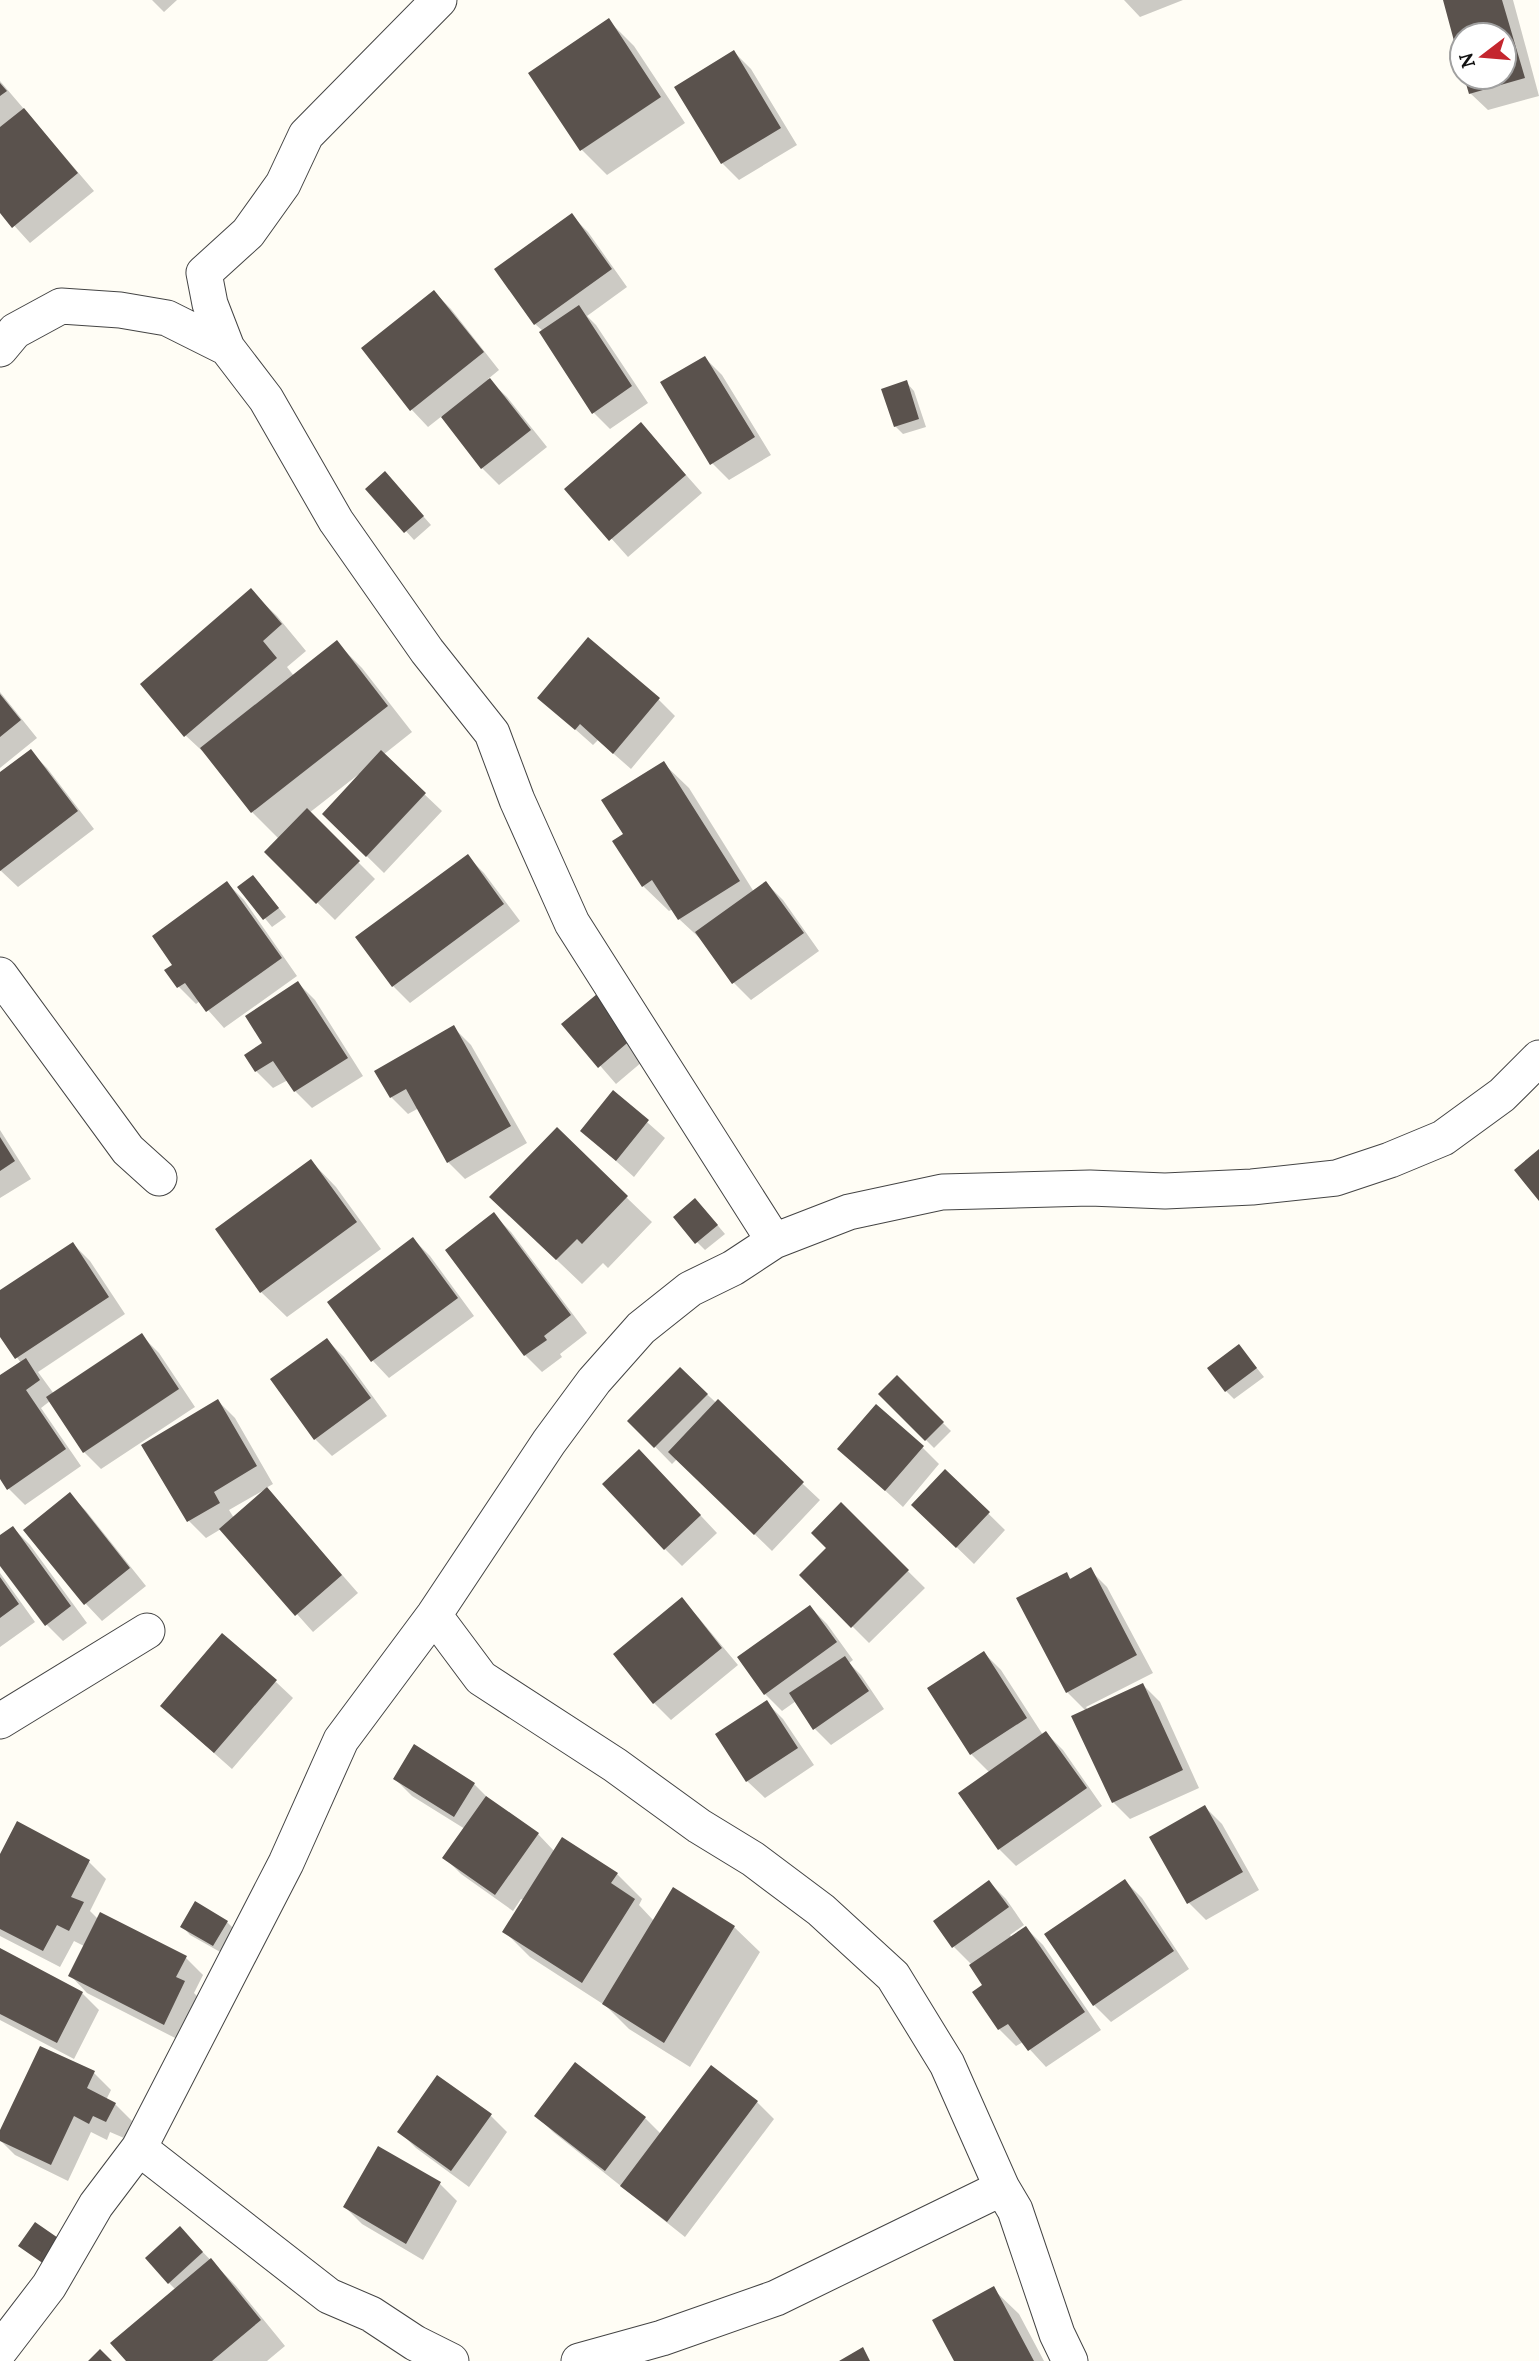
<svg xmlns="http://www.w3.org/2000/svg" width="1539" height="2361" font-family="Lora,serif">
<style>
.shadow{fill:#0003;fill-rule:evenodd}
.building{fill:#5a524d}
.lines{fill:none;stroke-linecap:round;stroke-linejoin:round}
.minor-casing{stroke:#444;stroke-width:37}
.minor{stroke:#fff;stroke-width:35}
</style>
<rect width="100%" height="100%" fill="#fffdf5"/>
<path class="shadow" d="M152 0H177L164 12Z
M1124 0H1183L1140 17Z
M1444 0H1513L1539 96 1488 110 1470 93 1466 77H1504V35H1462V63Z
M609 21 634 46 685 123 607 175 582 150 531 73Z
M734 52 751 69 797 145 739 180 722 163Z
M0 81 94 191 30 243 0 210Z
M571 215 588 232 627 287 587 316 596 325 648 403 610 429 593 412 543 331 535 324Z
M434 292 451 309 499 370 488 379 507 397 547 447 499 485 482 468 442 416 428 427 412 410Z
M705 358 722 375 771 455 729 480 712 463Z
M906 382 914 391 926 427 903 434 895 426Z
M641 424 702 493 628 557 567 489Z
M393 482 431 525 414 540 368 489Z
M251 591 277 616 306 651 287 667 294 676 337 643 362 668 412 732 383 755 442 811 384 873 324 814 360 775 359 774 309 813 375 879 335 920 266 852 279 839 252 812 212 760 185 735Z
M0 692 37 738 0 768Z
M540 698 658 699 675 716 631 769 598 740 593 745Z
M30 751 47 768 94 829 18 887 0 870V774Z
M663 763 689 788 754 892 766 883 783 900 819 951 751 1000 734 983 706 944 679 919 673 909 669 911 643 886 615 841 625 835Z
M467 856 484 873 520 921 410 1003 393 986Z
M227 883 244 900 297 976 224 1028 200 1001 196 1004 179 987 167 971 175 965Z
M261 886 286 917 272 927 240 888Z
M298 983 315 1000 363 1076 312 1108 295 1091 288 1080 273 1088 256 1071 246 1055 264 1043Z
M597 997 649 1056 616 1084 564 1024Z
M454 1028 471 1045 527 1143 465 1179 448 1162 419 1108 408 1114 391 1097Z
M614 1093 665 1138 634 1177 582 1131Z
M0 1130 31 1179 0 1198Z
M311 1161 336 1187 381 1249 287 1317 261 1292Z
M626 1197 652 1222 608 1268 603 1263 582 1284 517 1222Z
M703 1208 725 1234 705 1250 697 1242Z
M494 1215 511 1232 587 1333 560 1354 562 1357 542 1372 525 1355Z
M413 1239 430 1256 474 1316 389 1378 373 1361Z
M73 1244 90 1261 125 1314 38 1372 54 1394 142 1336 159 1353 195 1407 101 1469 84 1452 50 1401 41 1408 81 1466 25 1505 8 1488 0 1476V1377L21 1363 0 1334V1293Z
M327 1340 344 1357 387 1416 332 1456 315 1439Z
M1239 1346 1264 1377 1234 1399 1226 1391Z
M680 1369 820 1500 772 1551 677 1459 672 1464 630 1421Z
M897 1377 951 1431 934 1448 880 1394Z
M218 1401 235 1418 273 1484 266 1488 358 1593 313 1632 221 1529 206 1538 189 1521ZM264 1490 265 1491 234 1518 229 1510Z
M922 1447 939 1464 903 1507 840 1449Z
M656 1468 717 1533 682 1566 665 1549Z
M945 1471 1005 1530 974 1564 913 1505Z
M69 1494 86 1511 146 1586 102 1621 86 1604Z
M841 1505 925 1588 869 1643 801 1575 828 1548Z
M13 1528 30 1545 87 1623 63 1641 46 1624 0 1563V1537Z
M1090 1570 1107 1587 1153 1673 1086 1707 1088 1710 1143 1685 1160 1702 1199 1788 1130 1819 1113 1802 1086 1711 1067 1692 1066 1574 1072 1580Z
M0 1573 35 1622 0 1647Z
M681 1600 698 1617 738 1665 671 1720 654 1703Z
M810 1607 827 1624 853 1660 849 1663 861 1675 884 1709 831 1745 814 1728 796 1701 782 1711 765 1694Z
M984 1653 1001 1670 1043 1735 1046 1733 1063 1750 1102 1806 1016 1866 999 1849 961 1793 990 1773 971 1754Z
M276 1682 293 1698 232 1769 180 1723Z
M766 1702 783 1719 814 1765 765 1798 747 1781Z
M395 1779 474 1784 491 1801 538 1834 555 1852 617 1874 642 1899 639 1905 654 1921 673 1890 734 1927 760 1952 690 2067 629 2029 606 2006 530 1957 504 1931 524 1900 521 1899 513 1911 461 1874 444 1857 465 1829 412 1796Z
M1205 1807 1222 1824 1259 1890 1206 1920 1189 1903 1152 1838Z
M18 1824 89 1862 106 1879 90 1911 98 1919 186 1958 203 1975 194 1993 201 2000 181 2041 87 1993 70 1975 84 1946 74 1941 60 1967 0 1936V1858Z
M1125 1881 1142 1898 1189 1969 1111 2022 1094 2005Z
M989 1882 1006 1899 1024 1925 1010 1935 1012 1938 1026 1928 1043 1945 1101 2030 1046 2067 1023 2042 1016 2046 999 2029 985 1985 972 1965 954 1947Z
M227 1922 235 1930 222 1953 190 1935 182 1926Z
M0 1950 82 1993 99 2010 74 2059 0 2020Z
M94 2073 111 2090 106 2100 115 2104 132 2121 124 2138 110 2132 107 2140 91 2132 68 2181 15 2155 0 2140V2134Z
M757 2102 774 2119 685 2237 553 2132 536 2115 645 2118 661 2134Z
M490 2115 507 2132 469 2187 416 2148 399 2131Z
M440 2184 457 2201 423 2260 362 2224 345 2207Z
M188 2237 236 2286 285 2346 267 2361H128L176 2290 169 2283Z
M993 2289 1019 2314 1044 2361H956Z"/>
<path class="building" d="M1443 0H1502L1525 78 1469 94 1464 77H1504V35H1462L1461 67Z
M609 18 661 97 580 151 528 73Z
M734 50 781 128 721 164 674 87Z
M0 83 7 91 0 96Z
M24 108 78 173 12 228 0 213V127Z
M572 213 612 269 534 325 494 269Z
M434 290 484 352 410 411 361 348Z
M579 305 632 386 592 414 539 332Z
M705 356 755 437 710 465 660 382Z
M490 378 531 430 481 469 441 417Z
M907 380 919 419 894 427 881 389Z
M641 422 686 475 609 541 564 489Z
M385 471 424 516 404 533 365 489Z
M251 588 282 624 263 641 277 658 184 737 140 684Z
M588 637 660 698 613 754 580 724 575 730 537 698Z
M337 640 388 706 251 813 200 748Z
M0 694 21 720 0 737Z
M31 749 78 811 0 871V772Z
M381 750 426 793 366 857 322 814Z
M664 761 740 881 678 920 652 880 642 887 612 841 623 834 601 800Z
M307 808 360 861 316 904 264 852Z
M468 854 504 904 392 987 355 937Z
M253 875 279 908 263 920 237 887Z
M227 881 282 958 206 1012 185 983 177 988 164 970 172 965 152 936Z
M766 881 804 933 732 984 695 932Z
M298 981 348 1058 294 1092 273 1061 255 1072 244 1055 262 1043 245 1016Z
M597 994 633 1038 598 1068 561 1024Z
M454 1025 511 1126 447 1163 406 1089 390 1098 374 1071Z
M613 1090 649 1120 616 1161 580 1131Z
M557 1127 628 1196 582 1244 577 1239 556 1260 489 1197Z
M0 1137 15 1161 0 1171Z
M1539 1149V1201L1514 1170Z
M311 1159 357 1222 260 1293 215 1229Z
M695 1198 718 1225 695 1244 673 1217Z
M494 1212 571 1315 544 1336 547 1340 524 1356 445 1250Z
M413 1237 458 1298 371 1362 327 1302Z
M73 1242 109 1297 15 1359 0 1337V1290Z
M142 1333 179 1389 83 1453 46 1397Z
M327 1338 371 1398 314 1440 270 1379Z
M1239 1344 1257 1368 1225 1392 1207 1368Z
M26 1358 40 1380 26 1390 66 1449 7 1490 0 1479V1375Z
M680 1367 708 1394 654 1448 627 1421Z
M897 1375 944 1422 925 1441 878 1394Z
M218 1399 257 1466 214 1492 220 1503 187 1522 141 1445Z
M718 1399 804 1482 754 1535 668 1452Z
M876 1404 924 1446 885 1491 837 1449Z
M639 1449 701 1515 664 1550 602 1484Z
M945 1469 990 1512 956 1548 911 1505Z
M267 1487 342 1575 295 1616 219 1529Z
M70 1492 130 1568 84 1605 23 1530Z
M841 1502 909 1570 851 1628 799 1575 826 1548 811 1533Z
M13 1526 71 1606 45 1626 0 1566V1535Z
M1091 1567 1137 1655 1066 1693 1016 1598 1067 1572 1070 1579Z
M0 1577 19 1604 0 1618Z
M682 1597 722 1648 653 1704 613 1654Z
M810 1605 837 1642 764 1695 737 1657Z
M222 1633 277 1680 214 1753 160 1706Z
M984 1651 1027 1718 970 1755 927 1688Z
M845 1656 869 1691 813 1730 789 1693Z
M1143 1683 1183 1770 1112 1803 1071 1716Z
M767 1700 798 1748 746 1782 715 1734Z
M1046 1731 1087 1788 998 1850 958 1793Z
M414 1744 475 1783 454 1817 393 1779Z
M486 1796 539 1833 495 1895 442 1858Z
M1205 1805 1243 1872 1187 1904 1149 1837Z
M17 1821 90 1860 71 1897 84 1902 69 1931 57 1925 43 1951 0 1929V1854Z
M562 1837 618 1873 611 1883 635 1899 582 1983 502 1932Z
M1125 1879 1174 1951 1093 2006 1044 1934Z
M989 1880 1009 1907 952 1948 933 1921Z
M673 1887 735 1926 664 2043 602 2004Z
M195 1901 228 1921 213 1946 180 1927Z
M100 1912 187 1956 176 1977 185 1981 164 2025 68 1976Z
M1026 1926 1085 2012 1028 2051 1008 2024 998 2030 972 1992 982 1985 969 1965Z
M0 1948 83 1992 57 2043 0 2014Z
M40 2046 95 2071 87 2088 116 2103 106 2122 93 2116 89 2124 74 2116 51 2165 0 2141V2130Z
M575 2062 646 2117 605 2171 534 2116Z
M711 2065 758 2101 667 2222 620 2186Z
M437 2075 492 2114 451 2171 397 2132Z
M378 2146 441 2182 406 2244 343 2207Z
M35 2222 61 2240 44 2264 18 2246Z
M180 2226 203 2252 168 2284 145 2258Z
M211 2258 261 2320 212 2361H126L110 2343Z
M994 2286 1034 2361H954L932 2320Z
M863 2347 870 2361H839Z
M100 2349 112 2361H88Z"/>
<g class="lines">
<g class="minor-casing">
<path id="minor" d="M227 348 210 304 204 273 248 233 283 184 306 135 439 0
M0 349 15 331 61 306 120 310 167 318 227 348 266 399 336 521 427 651 492 733 517 800 572 923 774 1241
M0 975 128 1150 159 1178
M434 1615 481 1678 615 1765 699 1826 753 1859 821 1910 893 1976 947 2064 1002 2188 1015 2210 1057 2334 1070 2361
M0 1721 147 1631
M139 2148 329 2296 371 2314 415 2343 451 2361
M0 2350 49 2286 96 2205 139 2148 286 1863 341 1740 434 1615 549 1442 594 1381 641 1328 690 1289 733 1268 774 1241 849 1212 942 1192 1090 1188 1165 1191 1252 1187 1336 1178 1390 1160 1443 1138 1502 1095 1539 1058
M579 2361 662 2338 776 2298 1002 2188"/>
</g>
<use href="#minor" class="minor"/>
</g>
<g transform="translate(1483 56) rotate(254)"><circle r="33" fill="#ffffff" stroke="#a0a0a0" stroke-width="2"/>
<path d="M0-5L12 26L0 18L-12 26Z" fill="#c4262e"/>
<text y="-10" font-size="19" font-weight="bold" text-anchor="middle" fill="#111111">N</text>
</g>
</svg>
